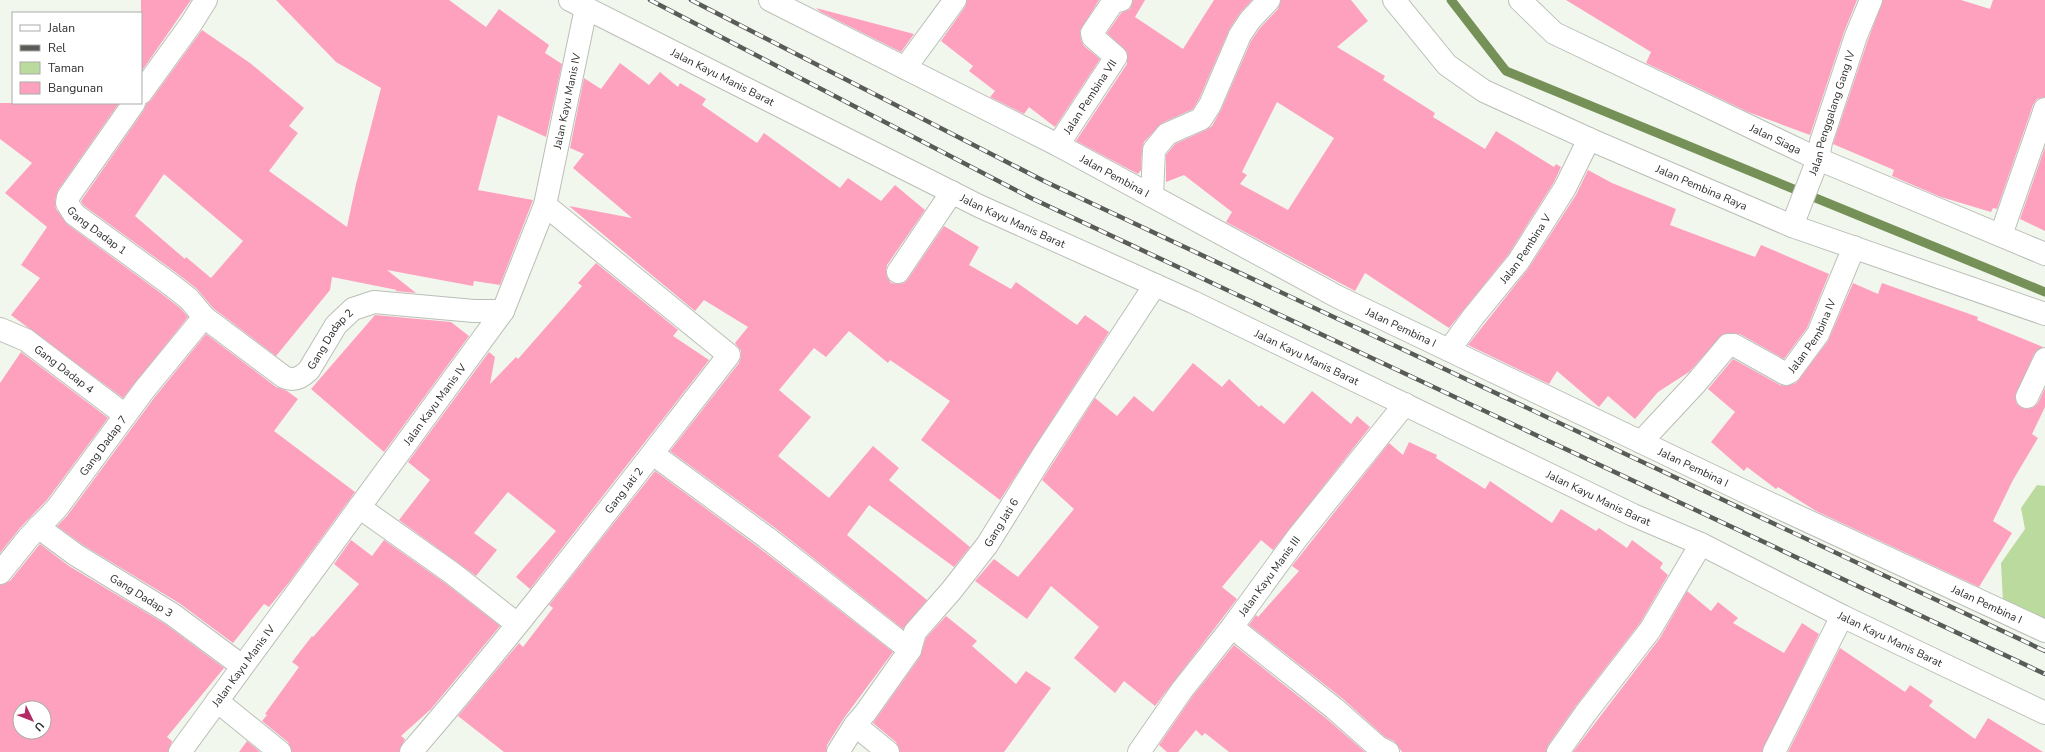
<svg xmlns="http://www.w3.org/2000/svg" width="2045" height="752" font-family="'Nunito Sans',sans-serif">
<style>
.green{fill:#bbda9d}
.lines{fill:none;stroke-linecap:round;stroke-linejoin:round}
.stream{stroke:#759158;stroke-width:9}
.building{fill:#fea1bf;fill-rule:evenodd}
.minor-casing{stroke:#babfb7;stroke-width:24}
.tertiary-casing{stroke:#babfb7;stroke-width:24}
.minor{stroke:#fff;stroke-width:22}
.tertiary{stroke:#fff;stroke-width:22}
.rail-casing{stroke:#585b56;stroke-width:4.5}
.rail{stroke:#fff;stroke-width:3;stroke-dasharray:9;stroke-linecap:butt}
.labels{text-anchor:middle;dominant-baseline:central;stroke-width:3.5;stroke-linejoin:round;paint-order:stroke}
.street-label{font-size:11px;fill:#2c2e2b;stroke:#fff}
</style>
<rect width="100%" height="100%" fill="#f2f7ee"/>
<path class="green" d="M2037 485 2045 486V623L2003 601 2001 563 2025 529 2021 508Z"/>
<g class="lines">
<path class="stream" d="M1451 0 1506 71 2045 292"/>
</g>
<path class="building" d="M141 0H191L141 72Z
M276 0H449L486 27 499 9 549 45 545 53 562 64 546 137 498 115 478 190 533 200 500 285 474 281 473 286 387 270 416 293 395 291 397 290 332 277 330 290 276 356 213 308 197 289 178 274 83 205 81 201 144 110 146 104 151 100 202 30 250 63 304 108 289 126 298 133 269 171 347 227 356 184 381 88 336 62ZM164 174 243 241 211 278 186 257 185 259 135 216Z
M967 0H1099L1080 31 1081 40 1084 46 1100 59 1055 127 1029 107 1024 114 990 97 995 91 969 71 973 66 941 41 965 7Z
M1133 0H1145L1135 17 1183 49 1214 0H1252L1240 13 1230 28 1199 99 1193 109 1162 123 1144 142 1142 149 1141 170 1138 174 1076 141 1127 64V52L1107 33 1121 13 1130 9Z
M1281 0H1351L1368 21 1337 47 1385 76 1383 80 1435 113 1433 117 1485 149 1496 131 1554 167 1556 164 1561 167 1554 182 1508 255 1449 328 1365 273 1355 291 1226 222 1232 212 1184 175 1166 182V155L1175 144 1206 130 1212 126 1221 110 1251 41 1260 28 1278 9ZM1277 102 1334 138 1288 210 1240 184 1247 175 1242 172Z
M1566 0H1857L1844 32 1810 135 1748 112 1646 63 1651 52Z
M1883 0H1961L1990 9 1993 0H2045V97L2037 99 2033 105 1997 209 1993 208 1991 212 1941 197 1892 176 1894 170 1833 144 1868 40Z
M816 8 914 34 901 52 821 12Z
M620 63 649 85 660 72 678 87 680 83 706 99 702 105 757 143 764 133 840 188 848 178 881 201 895 185 925 210 887 265 886 272 887 277 891 283 898 284 904 283 908 279 944 226 979 247 969 265 1011 289 1016 282 1077 325 1085 315 1109 332 1000 500 921 440 950 401 890 360 888 363 849 331 826 357 814 348 779 390 811 417 778 456 829 498 873 446 899 468 889 480 970 547 954 567 869 505 847 535 927 600 903 629 774 527 670 451 739 363 741 357V351L735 343 748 327 704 300 695 311 569 206 632 218 573 168 584 154 570 148 584 78 601 89Z
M0 103H119L58 190 55 201 56 209 67 224 162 294 180 308 188 317 123 398 11 315 40 278 21 265 47 227 5 193 32 163 0 139Z
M2045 147V231L2020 219Z
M1588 170 1612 183 1676 209 1670 225 1755 257 1761 245 1829 274 1807 328 1784 359 1740 334H1723L1689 372 1658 392 1635 419 1608 396 1599 407 1557 371 1549 384 1468 345 1528 269 1576 195Z
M596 263 678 330 673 336 709 360 530 589 516 577 556 531 508 492 474 533 497 550 476 576 399 520 430 480 408 462 489 352 495 357 490 384 516 357 518 359 582 286 578 283Z
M1853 283 1878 294 1882 283 1978 317 1977 320 2043 347 2034 354 2015 398 2017 404 2022 408 2028 409 2034 407 2038 403 2045 388V407L2032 434 2038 438 2013 480 1993 521 2012 533 1979 587 1816 511 1778 487 1776 489 1747 467 1744 471 1711 442 1735 412 1708 389 1733 359 1780 385 1786 386 1796 383 1828 341Z
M375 315 451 322 469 336 384 452 311 389Z
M206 334 276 387 287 391 298 399 274 431 355 492 290 581 269 607 264 604 233 643 179 603 83 545 57 526 67 516 154 398Z
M21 352 108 418 47 500 20 528 0 553V383Z
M1193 363 1222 387 1229 379 1259 407 1261 405 1284 424 1312 391 1351 424 1357 416 1370 427 1273 550 1261 540 1222 587 1237 599 1155 706 1124 681 1115 693 1074 658 1099 627 1051 586 1027 619 975 581 994 559 1018 577 1074 509 1042 480 1095 398 1117 416 1134 396 1153 412Z
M1409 442 1437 455 1436 458 1485 489 1490 481 1552 523 1561 509 1596 531 1599 528 1627 548 1632 540 1663 563 1660 568 1668 575 1640 623 1575 707 1548 745 1546 752H1402L1394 741 1385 737 1343 699 1249 625 1256 615 1258 617 1299 571 1292 566 1389 443 1403 455Z
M655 471 758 547 893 652 844 718 827 745 826 752H504L458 716 519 643 523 647 553 608 549 605Z
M351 540 372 556 384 540 445 583 500 626 431 709 401 736 405 739 399 752H292L288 742 262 721 267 715 265 714 299 667 292 662 312 636 313 637 359 584 334 564Z
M40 544 69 566 165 624 224 668 167 737 172 741 168 752H0V585L10 581ZM20 708H44V732H20Z
M1687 591 1711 611 1718 602 1738 618 1733 623 1784 653 1802 623 1819 634 1762 752H1573L1660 638Z
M946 616 977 641 972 646 1016 684 1026 671 1051 688 1004 752H900L896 742 873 723 920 657 926 638Z
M1234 645 1327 719 1365 752H1229L1205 733 1202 736 1196 730 1178 752H1167L1159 745 1192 697Z
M1840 648 1905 692 1910 685 1933 701 1929 706 1975 739 1988 718 2043 752H1788Z
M247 741 260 752H239Z"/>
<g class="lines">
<g class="minor-casing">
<g id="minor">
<path id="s1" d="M770 0 1058 145 1338 297 1756 497 2045 631"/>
<path id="s2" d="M1394 0 1447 65 1484 91 1589 139 1792 226 2045 314"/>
<path id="s3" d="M1520 0 1554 33 1818 159 2045 254"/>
<path d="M905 68 955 0"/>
<path d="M141 93 191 24 206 0"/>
<path id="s4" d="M134 103 68 197 67 203 74 214 170 284 189 299 204 317 284 377C294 382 302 377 309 370L336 325 353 309 374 302 474 311H503"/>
<path id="s5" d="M1058 145 1116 57 1093 37 1092 33 1113 2 1121 0"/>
<path d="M1152 196 1154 150 1167 134 1201 119 1210 105 1240 35 1250 20 1269 0"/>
<path id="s6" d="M1792 226 1818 159 1821 142 1856 36 1871 0"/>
<path d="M2001 235 2045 109"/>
<path d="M898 272 952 192"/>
<path id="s7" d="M0 329 26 340 125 415"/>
<path id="s8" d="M1449 350 1473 317 1518 262 1565 188 1589 139"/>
<path d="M2027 397 2045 359"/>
<path id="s9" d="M1641 442 1696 383 1728 345H1734L1786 374 1790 372 1818 334 1854 247"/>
<path d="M653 454 766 537 910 650"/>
<path d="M359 507 452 573 517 624"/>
<path id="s10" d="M38 527 76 555 172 614 242 666"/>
<path id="s11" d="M0 573 29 537 57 508 144 390 204 317"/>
<path d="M1232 627 1335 709 1378 747 1388 752"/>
<path d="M217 701 280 752"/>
<path d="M855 725 888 752"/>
<path id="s12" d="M180 752 503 311 545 205 586 8"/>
<path id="s13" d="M411 752C522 624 625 488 729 355L545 205"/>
<path id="s14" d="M838 752 855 725 866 712 910 650 915 632 951 591 987 545 1043 455 1155 285"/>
<path id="s15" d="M1139 752 1182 690 1232 627 1297 538 1405 404"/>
<path d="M1558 752 1585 714 1650 630 1701 544"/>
<path d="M1774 752 1842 616"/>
</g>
</g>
<g class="tertiary-casing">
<g id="tertiary">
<path id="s16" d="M570 0 979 206 1193 302 1633 515 1701 544 1842 616 2045 713"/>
</g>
</g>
<use href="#minor" class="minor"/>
<use href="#tertiary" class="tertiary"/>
<g class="rail-casing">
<path id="rail" d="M650 0 1031 198 2045 674
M691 0 1044 181 2045 651"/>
</g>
<use href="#rail" class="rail"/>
</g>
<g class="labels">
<g class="street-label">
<text stroke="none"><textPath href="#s16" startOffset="171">Jalan Kayu Manis Barat</textPath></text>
<text stroke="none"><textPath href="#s5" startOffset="58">Jalan Pembina VII</textPath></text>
<text stroke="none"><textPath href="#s12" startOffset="767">Jalan Kayu Manis IV</textPath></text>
<text stroke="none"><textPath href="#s6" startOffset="120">Jalan Penggalang Gang IV</textPath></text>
<text stroke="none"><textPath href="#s3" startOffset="293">Jalan Siaga</textPath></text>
<text stroke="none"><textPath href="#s1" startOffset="387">Jalan Pembina I</textPath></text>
<text stroke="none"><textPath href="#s2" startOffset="367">Jalan Pembina Raya</textPath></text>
<text stroke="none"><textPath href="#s16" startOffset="495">Jalan Kayu Manis Barat</textPath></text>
<text stroke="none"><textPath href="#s4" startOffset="162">Gang Dadap 1</textPath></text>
<text stroke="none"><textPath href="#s8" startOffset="127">Jalan Pembina V</textPath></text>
<text stroke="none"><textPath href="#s1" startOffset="711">Jalan Pembina I</textPath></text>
<text stroke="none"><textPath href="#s9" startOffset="243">Jalan Pembina IV</textPath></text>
<text stroke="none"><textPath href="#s4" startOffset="466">Gang Dadap 2</textPath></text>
<text stroke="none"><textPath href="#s16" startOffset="819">Jalan Kayu Manis Barat</textPath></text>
<text stroke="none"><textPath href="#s7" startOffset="76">Gang Dadap 4</textPath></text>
<text stroke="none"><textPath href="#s12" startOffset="431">Jalan Kayu Manis IV</textPath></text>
<text stroke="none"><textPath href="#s11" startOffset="164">Gang Dadap 7</textPath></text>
<text stroke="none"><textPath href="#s1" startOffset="1035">Jalan Pembina I</textPath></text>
<text stroke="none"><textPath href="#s13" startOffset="337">Gang Jati 2</textPath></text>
<text stroke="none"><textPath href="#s16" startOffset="1143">Jalan Kayu Manis Barat</textPath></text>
<text stroke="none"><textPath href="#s14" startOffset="283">Gang Jati 6</textPath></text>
<text stroke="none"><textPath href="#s15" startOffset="219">Jalan Kayu Manis III</textPath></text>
<text stroke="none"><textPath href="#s10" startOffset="124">Gang Dadap 3</textPath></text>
<text stroke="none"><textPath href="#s1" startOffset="1359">Jalan Pembina I</textPath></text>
<text stroke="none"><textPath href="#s16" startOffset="1467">Jalan Kayu Manis Barat</textPath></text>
<text stroke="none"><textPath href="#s12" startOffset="107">Jalan Kayu Manis IV</textPath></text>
</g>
</g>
<rect x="12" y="12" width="130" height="92" fill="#ffffff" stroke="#ababaa"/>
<rect x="20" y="25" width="20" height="6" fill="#ffffff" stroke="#ababaa"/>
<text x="48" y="32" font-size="12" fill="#2c2e2b">Jalan</text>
<rect x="20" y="45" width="20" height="6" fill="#585b56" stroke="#ababaa"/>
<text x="48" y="52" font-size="12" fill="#2c2e2b">Rel</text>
<rect x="20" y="62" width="20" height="12" fill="#bbda9d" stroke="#ababaa"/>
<text x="48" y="72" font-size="12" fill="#2c2e2b">Taman</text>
<rect x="20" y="82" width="20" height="12" fill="#fea1bf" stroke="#ababaa"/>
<text x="48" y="92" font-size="12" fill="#2c2e2b">Bangunan</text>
<g transform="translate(32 720) rotate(133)"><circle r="19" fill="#ffffff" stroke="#ababaa"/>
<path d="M0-3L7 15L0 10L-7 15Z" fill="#b32966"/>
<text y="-6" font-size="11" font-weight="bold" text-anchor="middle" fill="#2c2e2b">U</text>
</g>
</svg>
